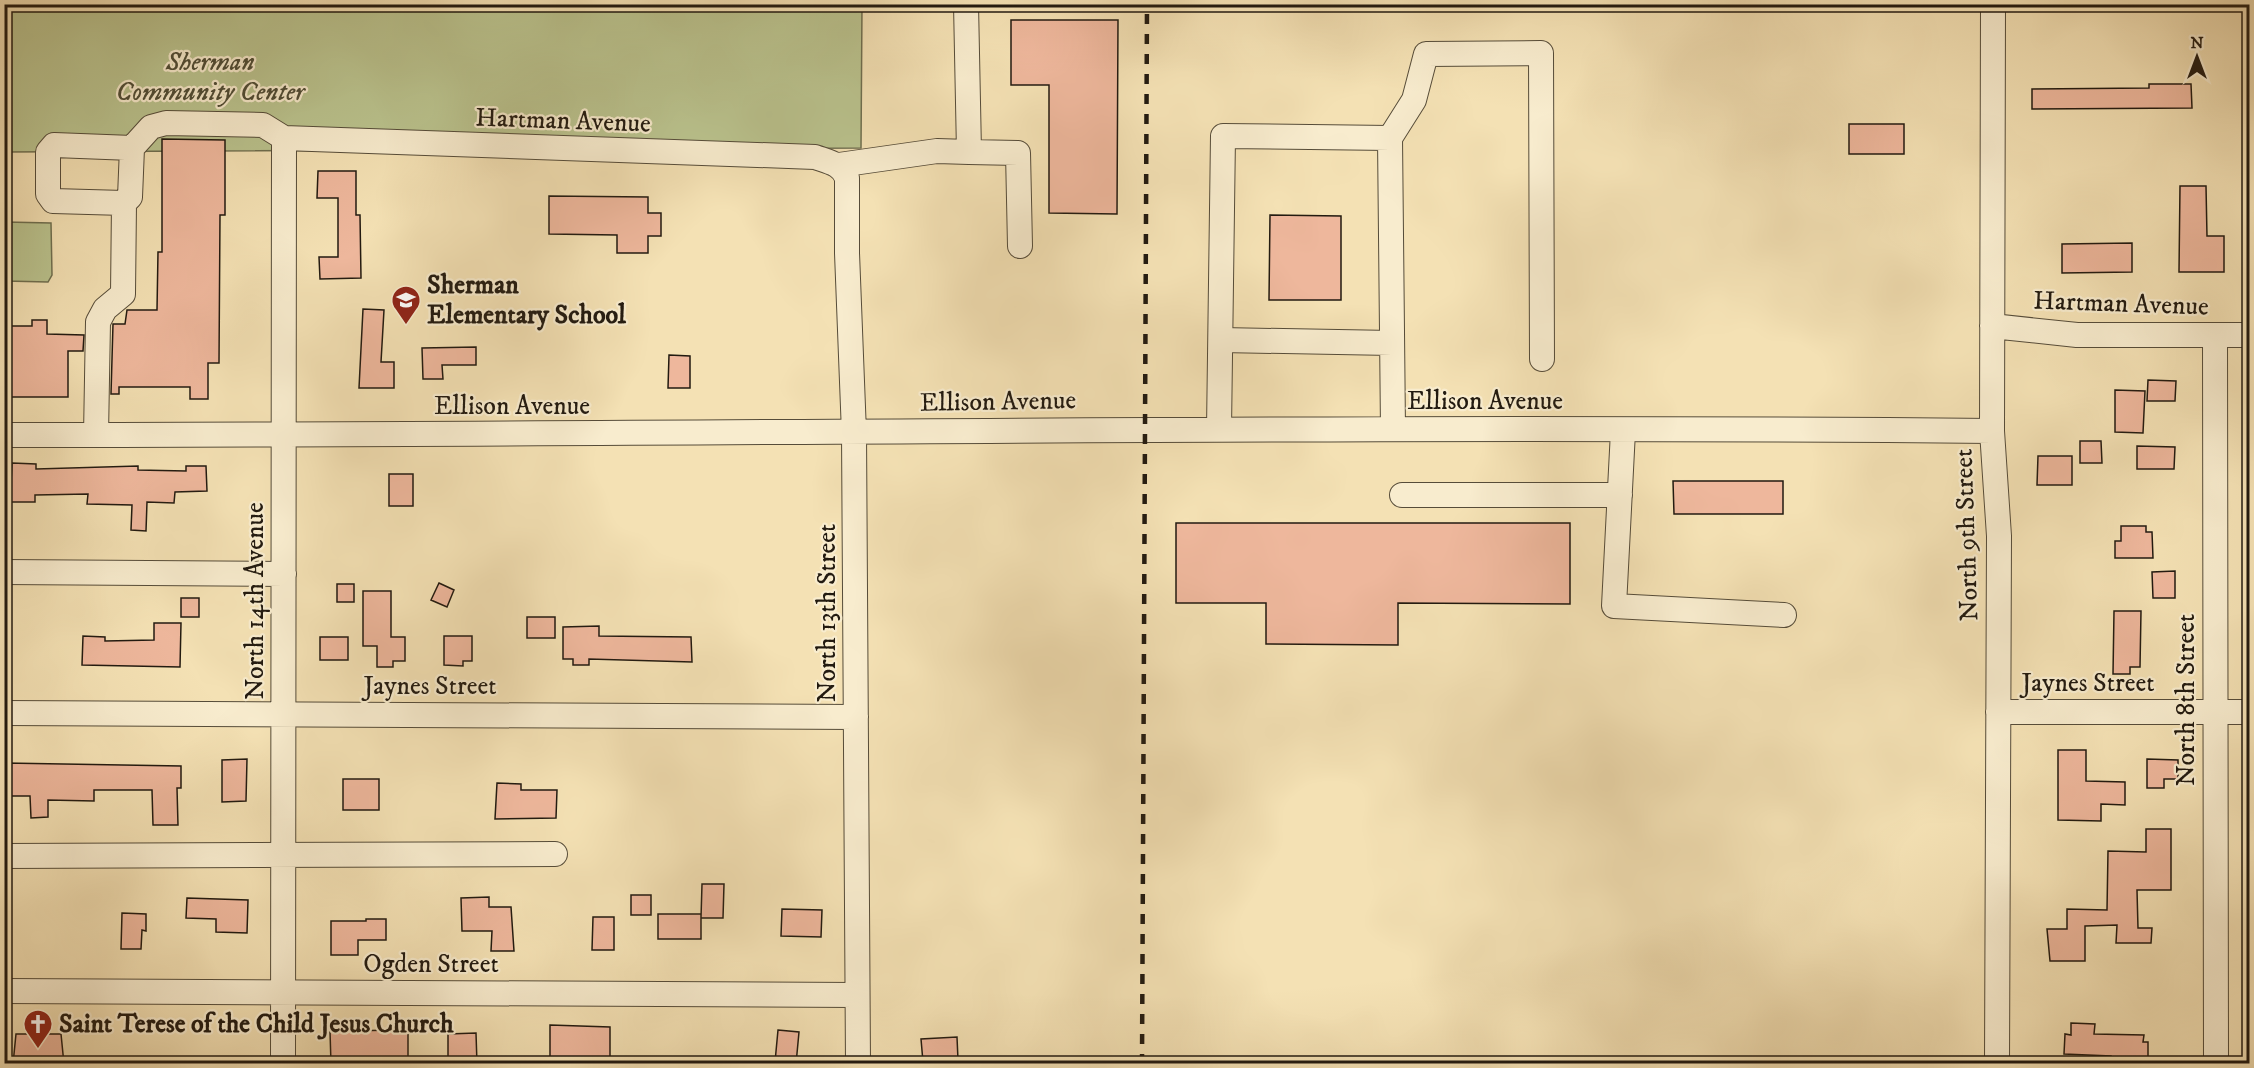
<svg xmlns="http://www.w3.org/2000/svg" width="2254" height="1068" font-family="'IM FELL DW Pica',serif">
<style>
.green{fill:#bac38e;stroke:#6e6e4f;stroke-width:1.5}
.building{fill:#eeb79c;stroke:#221a10;stroke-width:1.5}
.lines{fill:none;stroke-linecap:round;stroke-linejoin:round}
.minor-casing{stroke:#564c39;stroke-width:26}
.minor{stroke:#f8ecce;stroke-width:24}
.rail{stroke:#221a10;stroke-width:4.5;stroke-dasharray:10 10;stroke-linecap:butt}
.labels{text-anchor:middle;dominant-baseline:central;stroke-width:4.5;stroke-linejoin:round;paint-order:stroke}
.park-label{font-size:26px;font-style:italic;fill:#504d36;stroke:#f8ecce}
.street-label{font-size:26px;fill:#221a10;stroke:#f8ecce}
.poi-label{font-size:26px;font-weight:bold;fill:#221a10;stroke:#f8ecce;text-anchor:start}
</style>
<rect width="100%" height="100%" fill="#f4e1b4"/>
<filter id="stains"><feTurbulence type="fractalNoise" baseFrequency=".00333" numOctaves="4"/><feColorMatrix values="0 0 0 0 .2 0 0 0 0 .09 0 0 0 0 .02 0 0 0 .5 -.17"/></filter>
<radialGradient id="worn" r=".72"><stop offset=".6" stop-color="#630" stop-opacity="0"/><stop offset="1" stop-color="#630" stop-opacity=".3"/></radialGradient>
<path class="green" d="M4 5H862L861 148 5 152Z
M5 222 51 223 52 275 48 282 5 281Z"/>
<path class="building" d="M1011 20H1118L1117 214 1049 213V85H1011Z
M2149 84H2191L2192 108 2032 109V89L2149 88Z
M1849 124H1904V154H1849Z
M162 139 225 140V215H220L219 363H208V399H190V387H119V394H111L113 324H125L127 310H157L158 252H162Z
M318 171H356V215H360L361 278 320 279 319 257H338V198H317Z
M2180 186H2206L2207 236H2224V272H2179Z
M549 196 648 197V213H661V236H648V253H617V235L549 234Z
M1270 215 1341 216V300H1269Z
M2132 243V272L2062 273V244Z
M363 309 384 310 381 362H394V388H359Z
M32 320H47V334L84 335 83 351H68V397H4V326H32Z
M476 347V365H442L443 379H423L422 348Z
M669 355 690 356V388H668Z
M2148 380 2176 381 2175 401H2147Z
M2115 390 2145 391 2143 433 2115 432Z
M2080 441H2101L2102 463H2080Z
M2137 446 2175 447 2174 469H2137Z
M2038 456H2072V485H2037Z
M12 463 36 464V469L138 466V470L186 471V466H206L207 491 175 492 174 503 147 502 146 531 131 530 132 505 87 504 88 494 35 495V502H10Z
M389 474H413V506H389Z
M1673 481H1783V514H1674Z
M1176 523H1570V604L1398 603V645L1266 644V603H1176Z
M2121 526H2146V532H2152L2153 558H2115V541H2121Z
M2175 571V598H2153L2152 572Z
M439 583 454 590 447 607 431 600Z
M337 584H354V602H337Z
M363 591H391V637H405V661H393V667H377V646H363Z
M181 598H199V617H181Z
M2114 611H2141L2140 667H2130V674H2113Z
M527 617H555V638H527Z
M154 623H181L180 667 82 665 83 636 105 637V641L154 640Z
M599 626V636L691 637 692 662 589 659V665H573V659H563V627Z
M444 636H472V661H463V666L444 665Z
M320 637H348V660H320Z
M2058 750H2086V781L2125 782V805L2101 804V821L2058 820Z
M247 759 246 801 222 802V760Z
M2147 759 2178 760V779H2164V788H2147Z
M4 763 181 766V788H177L178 825H153L152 790H94V801L48 800V817L31 818 30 796H4Z
M343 779H379V810H343Z
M497 783 521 784V790H557L556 818 495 819Z
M2146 829H2171V890H2137L2138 928H2152L2151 943H2116L2117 925 2085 926V961H2050L2047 929H2067V909L2107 910 2108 851 2146 852Z
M702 884H724L723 918H701Z
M631 895H651V915H631Z
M489 897V907H511L514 951H491L492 931H462L461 898Z
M187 898 248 900 247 933 216 932V919L186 918Z
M782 909 822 910 821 937 781 936Z
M122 913 146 914V931L142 930 141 949H121Z
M658 914H701V939H658Z
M593 917H614V950H592Z
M366 919H386V940H358V955H331V921H366Z
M32 1014H47L48 1034H61L64 1064H13L16 1034H30Z
M2071 1023 2095 1024 2094 1034 2144 1035 2143 1042H2148V1061L2119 1064V1059H2111V1056L2064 1054 2065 1034 2071 1035Z
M550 1025 610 1027V1062L550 1060Z
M408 1030V1064H331L330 1031Z
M778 1030 799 1032 796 1064 775 1062Z
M476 1033 477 1064H448V1034Z
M957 1037 958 1060 923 1062 921 1039Z"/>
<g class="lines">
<g class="minor-casing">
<path id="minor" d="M1993 4 1992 431 1999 536 1997 1064
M284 138 815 157C829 162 842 164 847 178V253L854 433 858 1064
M1390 138 1414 100 1426 54 1541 53 1542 359
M132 148 54 145 48 152V194L53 201 124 203 130 197 132 148 151 127 166 123 263 125 284 138
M969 152 1018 153 1020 246
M839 165 937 151 969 152 966 4
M1992 326 2077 335H2250
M2215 336 2216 1064
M1221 340 1392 343
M1219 429 1223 136 1390 138 1393 429
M1623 431 1614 606 1784 615
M4 435C667 435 1330 425 1992 431
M96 435 98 322 105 309 123 294 124 203
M1402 495H1620
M4 572 284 574
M1998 712H2250
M4 713 856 717
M4 856 555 854
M4 991 856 995
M283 1064 284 138"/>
</g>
<use href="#minor" class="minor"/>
<path class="rail" d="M1142 1064 1147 4"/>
</g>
<defs>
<g id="school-pin" transform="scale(1.5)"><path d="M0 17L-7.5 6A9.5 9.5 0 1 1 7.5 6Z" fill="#8f2418" stroke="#f8ecce"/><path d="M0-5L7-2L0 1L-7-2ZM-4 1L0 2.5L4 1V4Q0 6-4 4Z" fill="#fff"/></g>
<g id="church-pin" transform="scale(1.5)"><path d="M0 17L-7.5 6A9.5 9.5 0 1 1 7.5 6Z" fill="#8f2418" stroke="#f8ecce"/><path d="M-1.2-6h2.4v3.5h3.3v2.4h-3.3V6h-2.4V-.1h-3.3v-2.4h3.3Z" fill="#fff"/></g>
</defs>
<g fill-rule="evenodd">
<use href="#school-pin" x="406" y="300"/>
<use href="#church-pin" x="38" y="1024"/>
</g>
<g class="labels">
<g class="park-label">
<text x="210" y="62">Sherman<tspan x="210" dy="30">Community Center</tspan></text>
</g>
<g class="street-label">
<text transform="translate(563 121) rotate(2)">Hartman Avenue</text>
<text transform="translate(2121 304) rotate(2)">Hartman Avenue</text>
<text x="1485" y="401">Ellison Avenue</text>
<text transform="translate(998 402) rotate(-1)">Ellison Avenue</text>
<text x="512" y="406">Ellison Avenue</text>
<text transform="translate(1967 535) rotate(-92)">North 9th Street</text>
<text transform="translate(255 601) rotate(-90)">North 14th Avenue</text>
<text transform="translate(827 613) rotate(-90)">North 13th Street</text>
<text x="2088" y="683">Jaynes Street</text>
<text x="430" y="686">Jaynes Street</text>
<text transform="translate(2186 700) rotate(-90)">North 8th Street</text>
<text x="431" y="964">Ogden Street</text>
</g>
<g class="poi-label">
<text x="427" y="285">Sherman<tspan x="427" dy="30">Elementary School</tspan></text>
<text x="59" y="1024">Saint Terese of the Child Jesus Church</text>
</g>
</g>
<rect width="2254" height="1068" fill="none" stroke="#f4e1b4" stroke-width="24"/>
<rect x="6" y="6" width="2242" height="1056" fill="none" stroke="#221a10" stroke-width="3"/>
<rect x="12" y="12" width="2230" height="1044" fill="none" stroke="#221a10" stroke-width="1.5"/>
<g transform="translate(2197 57)" stroke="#f8ecce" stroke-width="4.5" paint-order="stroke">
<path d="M0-4.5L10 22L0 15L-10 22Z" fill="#221a10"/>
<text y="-9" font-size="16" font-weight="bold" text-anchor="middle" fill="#221a10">N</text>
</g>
<rect width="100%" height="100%" filter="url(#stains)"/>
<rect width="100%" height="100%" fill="url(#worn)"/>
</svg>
